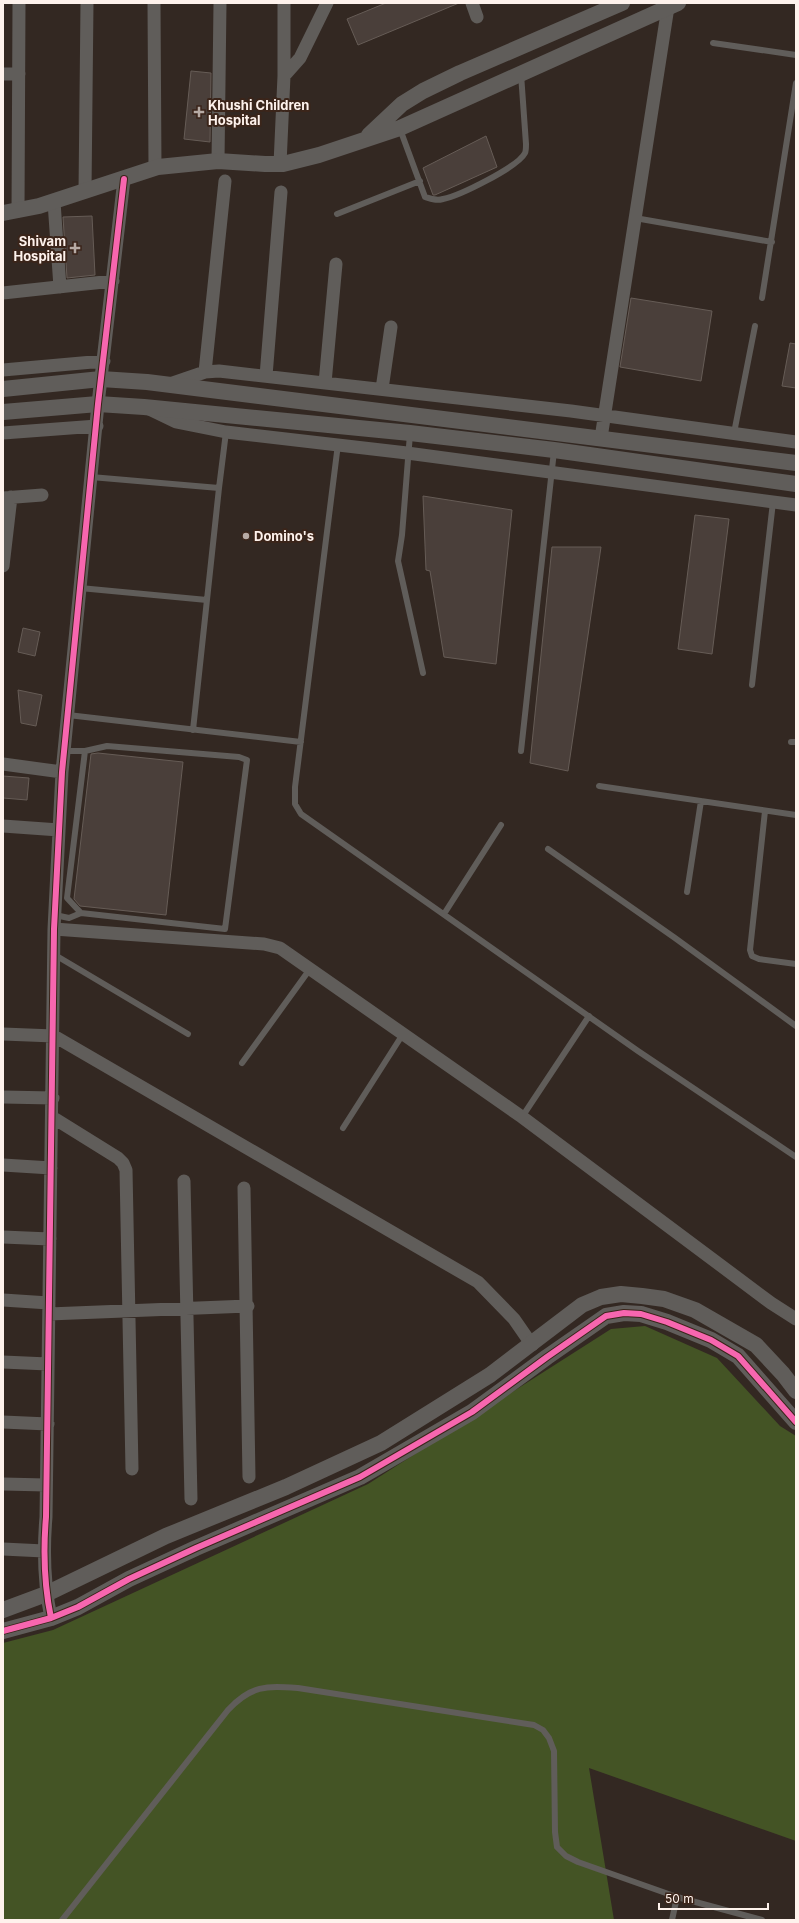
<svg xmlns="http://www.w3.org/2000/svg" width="799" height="1923" font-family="Inter,sans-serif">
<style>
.green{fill:#445425}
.building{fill:#4a3f3a;stroke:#665c56}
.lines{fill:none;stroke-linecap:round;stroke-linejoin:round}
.service{stroke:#605d5a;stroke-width:6}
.minor{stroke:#605d5a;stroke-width:13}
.tertiary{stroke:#605d5a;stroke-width:16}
.cycleway-casing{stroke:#3b251a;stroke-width:8}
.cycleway{stroke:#f766af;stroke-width:6}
.poi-dot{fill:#b7aba5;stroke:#3b251a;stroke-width:1.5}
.labels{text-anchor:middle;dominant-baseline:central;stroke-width:4;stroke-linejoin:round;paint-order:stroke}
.poi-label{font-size:13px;font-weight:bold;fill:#fef2ec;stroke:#3b251a;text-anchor:start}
</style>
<rect width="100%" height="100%" fill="#332822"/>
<path class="green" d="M645 1326 717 1358 780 1426 796 1436V1841L589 1768 614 1920H3V1643L53 1630 368 1484 611 1329Z"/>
<path class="building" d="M386 3H459L358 45 347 19Z
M191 71 211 73 210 142 184 139Z
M486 136 497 167 435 195H433L423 168Z
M92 216 95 275 67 278 63 217Z
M631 298 712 311 701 381 620 367Z
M790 343 796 344V388L782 386Z
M423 496 512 510 496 664 444 657 430 571 426 570Z
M695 515 729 519 712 654 678 649Z
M552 547H601L568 771 530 763Z
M23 628 40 632 35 656 18 652Z
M18 690 42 695 36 726 21 723Z
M98 753 183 762 166 915 80 906 74 899 91 754Z
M3 776 29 778 27 800 3 798Z"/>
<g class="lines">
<path class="service" d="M713 43 796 55
M400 129 425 197C431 199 436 201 443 199 459 196 518 167 525 153 526 151 526 147 526 144L521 74
M337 214 420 181
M635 218 772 242
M762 298 796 83
M734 433 755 326
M410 434 402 535 398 561 423 673
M338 444 295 787V804L301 814 638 1051 796 1157
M91 477 219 488
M80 588 207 600
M752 685 773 502
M68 715 301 742
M193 730 219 488 226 432
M791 742H796
M521 751 554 451
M599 786 796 815
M765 811 750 950 752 956 759 959 796 964
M548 849 675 938 796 1026
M687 892 701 801
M81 913 67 898 85 751
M444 914 501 825
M55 915 69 918 81 913 225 929 247 760 239 757 107 746 85 751H64
M55 955 188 1034
M242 1063 310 969
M522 1117 589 1016
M343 1128 403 1034
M62 1920 228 1710C251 1685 266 1686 298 1688L534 1725 543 1730 549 1738 554 1751 555 1832 557 1847 566 1856 578 1862 677 1897 762 1920
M672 1920 677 1897"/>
<path class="minor" d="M154 3 155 168
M472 3 477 17
M3 74H19
M284 76 300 58 327 3
M218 161 220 3
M280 164 284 76V3
M85 191 87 3
M54 202 60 287
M18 211 19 3
M3 293 113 281
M3 370 104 361
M205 372 225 181
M266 376 281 192
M325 383 336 264
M170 384 205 372 219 371 571 411 796 442
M382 389 391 327
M147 408 176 422 226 432 407 453 796 505
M3 433 97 426
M601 438 668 7
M3 498 42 495
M3 566 11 497
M3 764 62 772
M3 826 59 830
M54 929 264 944 280 948 522 1117 771 1303 796 1319
M3 1034 54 1036 478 1282 514 1319 532 1345
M3 1097 53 1098
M52 1117 118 1158 123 1163 126 1170 132 1469
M3 1165 51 1168
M184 1181 191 1499
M244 1188 249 1477
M3 1237 50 1239
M3 1300 49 1303
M49 1314 248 1306
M3 1362 48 1364
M3 1422 48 1424
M3 1484 46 1485
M3 1549 44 1551
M51 1618C44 1584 43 1552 46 1517L54 929 62 772 98 404 124 179"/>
<path class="tertiary" d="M369 135 402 104 423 91 460 73 622 3
M3 213 39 206 158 167 218 161 265 164H283L319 155 400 128 678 3
M3 389 101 379 147 382 796 463
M3 412 98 404 144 407 410 433 554 450 796 484
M3 1610 46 1594 166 1536 286 1487 381 1443 490 1375 582 1305 601 1297 621 1294 642 1296 664 1299 695 1310 756 1345 783 1374 796 1391
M3 1631 51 1618 78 1607 129 1579 196 1548 360 1477 472 1412 547 1357 606 1316 624 1313 641 1314 667 1322 711 1340 738 1356 796 1422"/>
<g class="cycleway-casing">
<path id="cycleway" d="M51 1618C44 1584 43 1552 46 1517L54 929 62 772 98 404 124 179
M3 1631 51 1618 78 1607 129 1579 196 1548 360 1477 472 1412 547 1357 606 1316 624 1313 641 1314 667 1322 711 1340 738 1356 796 1422"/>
</g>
<use href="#cycleway" class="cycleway"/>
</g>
<g class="poi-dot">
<path d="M197 106h4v4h4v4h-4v4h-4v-4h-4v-4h4z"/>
<path d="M73 242h4v4h4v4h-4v4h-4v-4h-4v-4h4z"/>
<circle cx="246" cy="536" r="4"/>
</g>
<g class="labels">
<g class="poi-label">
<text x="208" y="105">Khushi Children<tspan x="208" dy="15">Hospital</tspan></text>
<text x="66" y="241" text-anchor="end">Shivam<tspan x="66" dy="15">Hospital</tspan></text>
<text x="254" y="536">Domino's</text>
</g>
</g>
<rect width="799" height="1923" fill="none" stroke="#fef2ec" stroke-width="8"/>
<path d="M659 1903v6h109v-6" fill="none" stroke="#fef2ec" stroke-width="2"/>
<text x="665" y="1903" font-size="12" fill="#fef2ec" stroke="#3b251a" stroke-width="3" paint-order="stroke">50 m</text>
</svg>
